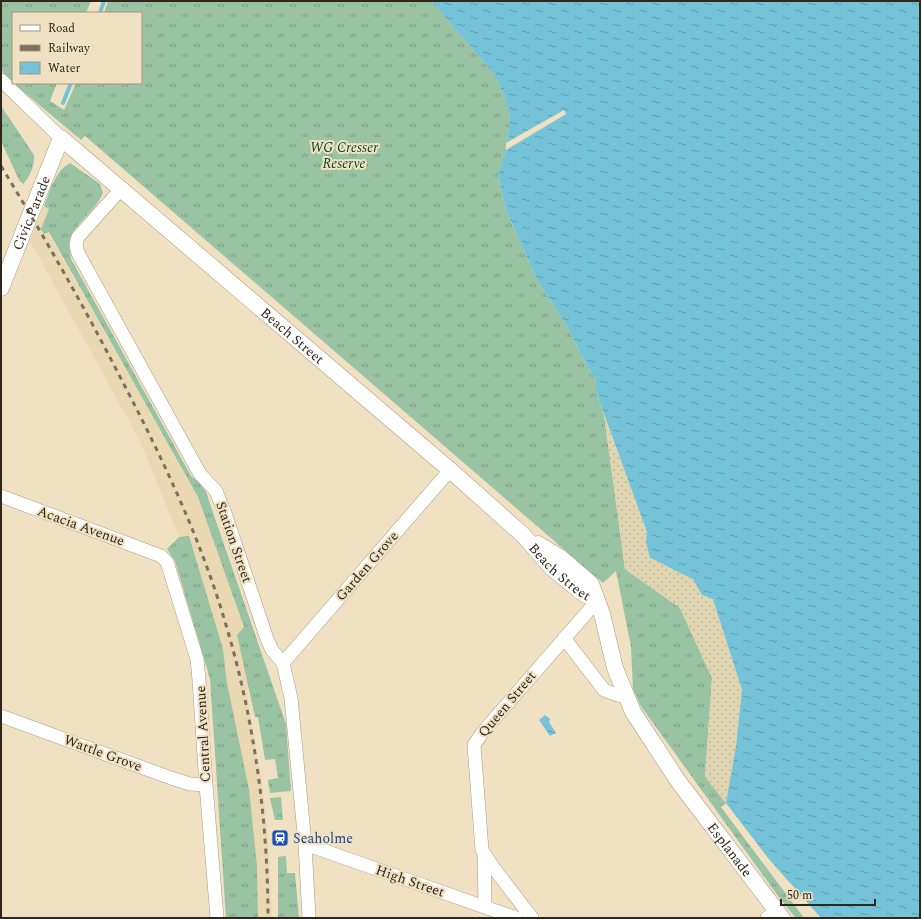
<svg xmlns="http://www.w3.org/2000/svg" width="921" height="919" font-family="Spectral,serif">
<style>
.built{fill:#ead8b2}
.grass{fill:url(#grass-tufts)}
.sand{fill:url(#sand-dots)}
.water{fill:url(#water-ripples)}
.pier{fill:#f0e1c2}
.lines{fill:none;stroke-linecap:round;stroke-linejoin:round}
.stream{stroke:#75c3d8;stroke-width:4}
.minor-casing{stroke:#aa9c7f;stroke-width:14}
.tertiary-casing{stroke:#aa9c7f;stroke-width:17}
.minor{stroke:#fff;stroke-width:13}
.tertiary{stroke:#fff;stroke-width:16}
.rail{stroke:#7a715e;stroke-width:3;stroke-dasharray:5 5;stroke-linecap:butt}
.labels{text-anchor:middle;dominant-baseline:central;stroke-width:4;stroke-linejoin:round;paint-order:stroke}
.park-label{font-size:14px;font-style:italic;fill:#044721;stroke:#f0e1c2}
.street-label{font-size:14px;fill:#2d271c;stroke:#f0e1c2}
.transit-label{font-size:14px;fill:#164399;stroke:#f0e1c2;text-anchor:start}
</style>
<defs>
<pattern id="grass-tufts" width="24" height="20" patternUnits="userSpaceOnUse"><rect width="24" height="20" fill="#9ac3a3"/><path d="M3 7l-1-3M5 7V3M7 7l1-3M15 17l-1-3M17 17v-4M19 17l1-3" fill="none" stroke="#7e9e84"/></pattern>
<pattern id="sand-dots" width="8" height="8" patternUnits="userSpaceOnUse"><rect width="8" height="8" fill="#dfd5b1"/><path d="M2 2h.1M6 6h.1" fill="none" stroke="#c0b798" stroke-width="1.8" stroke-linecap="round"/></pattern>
<pattern id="water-ripples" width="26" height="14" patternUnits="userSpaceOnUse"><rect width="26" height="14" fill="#75c3d8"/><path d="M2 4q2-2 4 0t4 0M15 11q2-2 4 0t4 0" fill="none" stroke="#609eae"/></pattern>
</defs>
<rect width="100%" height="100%" fill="#f0e1c2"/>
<path class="built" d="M44 206 49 209 48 232 198 497 244 627 237 636 249 688 246 689 263 789 268 839 272 918H258L257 865 249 789 227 683 223 649 189 536 179 537 141 443 30 241Z"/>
<path class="grass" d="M1 1H91L86 13H13V83H57L50 101 64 110 76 83H141V13H104L108 1H431L494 74 504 95 510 119 506 150 498 174 506 210 537 280 565 323 591 373 596 378V392L604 415 625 569 680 608 712 678 705 777 726 803 721 807 804 918H796L781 900 640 705 633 689 631 647 616 571 603 583 85 136 81 140 6 77 1 69Z
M1 106 34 155C35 165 30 177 23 184L19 180 1 141Z
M70 163 100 184 103 193C96 211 70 227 69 244 69 249 71 255 71 259L191 476 200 483 206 492 286 724 291 791 270 793 268 780 278 778 275 759 265 760 258 717H255L237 635 244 627 198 497 49 232 44 234 41 229 49 209 44 206C50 191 55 171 70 163Z
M189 536 223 649 227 683 249 789 257 865 258 918H226L210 679 175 561 167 549 179 537Z
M281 797 283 820H275L270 798Z
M286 856 287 873H295L299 918H278V857Z"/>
<path class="sand" d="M604 415 647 532 646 542 650 558C665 564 678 573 693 579L702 595 713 599 742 690 736 746 726 803 705 777 712 678 680 608 625 569Z"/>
<path class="water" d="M431 1H920V918H821L768 858 726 803 736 746 742 690 713 599 702 595 693 579C678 573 665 564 650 558L646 542 647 532 596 392V378L591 373 565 323 537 280 506 210 498 174 506 150 510 119 504 95 494 74Z
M545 715 550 719 549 722 556 733 550 736 539 720Z"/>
<path class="pier" d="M564 110 566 114 506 150V143Z"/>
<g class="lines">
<path class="stream" d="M100 13 104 1
M63 103 71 83"/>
<g class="minor-casing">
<path id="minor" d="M1 80 61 138
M122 188 78 237 76 245 78 253 200 474 216 491 225 513 267 639 272 650 283 663 291 698 305 844 309 918
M1 496 161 556 167 562 197 659 199 680 206 785 217 918
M564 638 604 690 617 695 626 697
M283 663 450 470
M1 716 171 778 190 784 206 785
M305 844 516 918
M484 853 485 907
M532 918 493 867 482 850 474 745 482 733 597 601
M767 918 776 911"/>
</g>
<g class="tertiary-casing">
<g id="tertiary">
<path id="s1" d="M1 288 61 138 450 470 523 535 552 568 580 591 597 601"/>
<path id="s2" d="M538 544 561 558 591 584 602 614 615 668 633 712 678 781 782 918"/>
</g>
</g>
<use href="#minor" class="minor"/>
<use href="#tertiary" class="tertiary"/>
<path class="rail" d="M1 166C42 233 81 301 117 371 160 453 200 536 226 625 254 719 268 820 268 918"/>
</g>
<defs>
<g id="station-square" transform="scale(0.9)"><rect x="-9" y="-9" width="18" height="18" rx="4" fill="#1a4fb4" stroke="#f0e1c2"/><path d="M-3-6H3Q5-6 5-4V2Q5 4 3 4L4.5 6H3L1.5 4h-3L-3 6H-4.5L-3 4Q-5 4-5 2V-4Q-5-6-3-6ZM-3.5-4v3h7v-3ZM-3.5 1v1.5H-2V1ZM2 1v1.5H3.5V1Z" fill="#fff"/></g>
</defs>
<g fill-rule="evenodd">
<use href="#station-square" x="280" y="838"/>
</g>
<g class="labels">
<g class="park-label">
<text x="344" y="147">WG Cresser<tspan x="344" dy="16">Reserve</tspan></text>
</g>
<g class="street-label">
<text stroke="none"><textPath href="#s1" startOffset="81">Civic Parade</textPath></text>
<text stroke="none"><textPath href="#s1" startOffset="466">Beach Street</textPath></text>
<text transform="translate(81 526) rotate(20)">Acacia Avenue</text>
<text transform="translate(234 542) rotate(71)">Station Street</text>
<text transform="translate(367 566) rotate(-49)">Garden Grove</text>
<text stroke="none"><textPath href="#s1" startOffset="823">Beach Street</textPath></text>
<text transform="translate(507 704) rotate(-50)">Queen Street</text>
<text transform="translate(203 734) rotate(-93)">Central Avenue</text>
<text transform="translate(103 753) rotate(20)">Wattle Grove</text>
<text stroke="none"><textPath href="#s2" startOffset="370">Esplanade</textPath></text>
<text transform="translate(410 881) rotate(19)">High Street</text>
</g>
<g class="transit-label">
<text x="293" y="838">Seaholme</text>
</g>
</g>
<rect width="921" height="919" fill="none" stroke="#2d271c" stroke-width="4"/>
<rect x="12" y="12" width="130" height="72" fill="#f0e1c2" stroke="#a29780"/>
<rect x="20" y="25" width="20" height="6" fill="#ffffff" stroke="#a29780"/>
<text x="48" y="32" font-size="12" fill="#2d271c">Road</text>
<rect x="20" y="45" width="20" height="6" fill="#7a715e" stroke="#a29780"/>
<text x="48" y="52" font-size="12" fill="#2d271c">Railway</text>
<rect x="20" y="62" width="20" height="12" fill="url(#water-ripples)" stroke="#a29780"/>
<text x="48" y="72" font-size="12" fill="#2d271c">Water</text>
<path d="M781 899v6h94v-6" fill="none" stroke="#2d271c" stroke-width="2"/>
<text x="787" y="899" font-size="12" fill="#2d271c" stroke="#f0e1c2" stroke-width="3" paint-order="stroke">50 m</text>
</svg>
